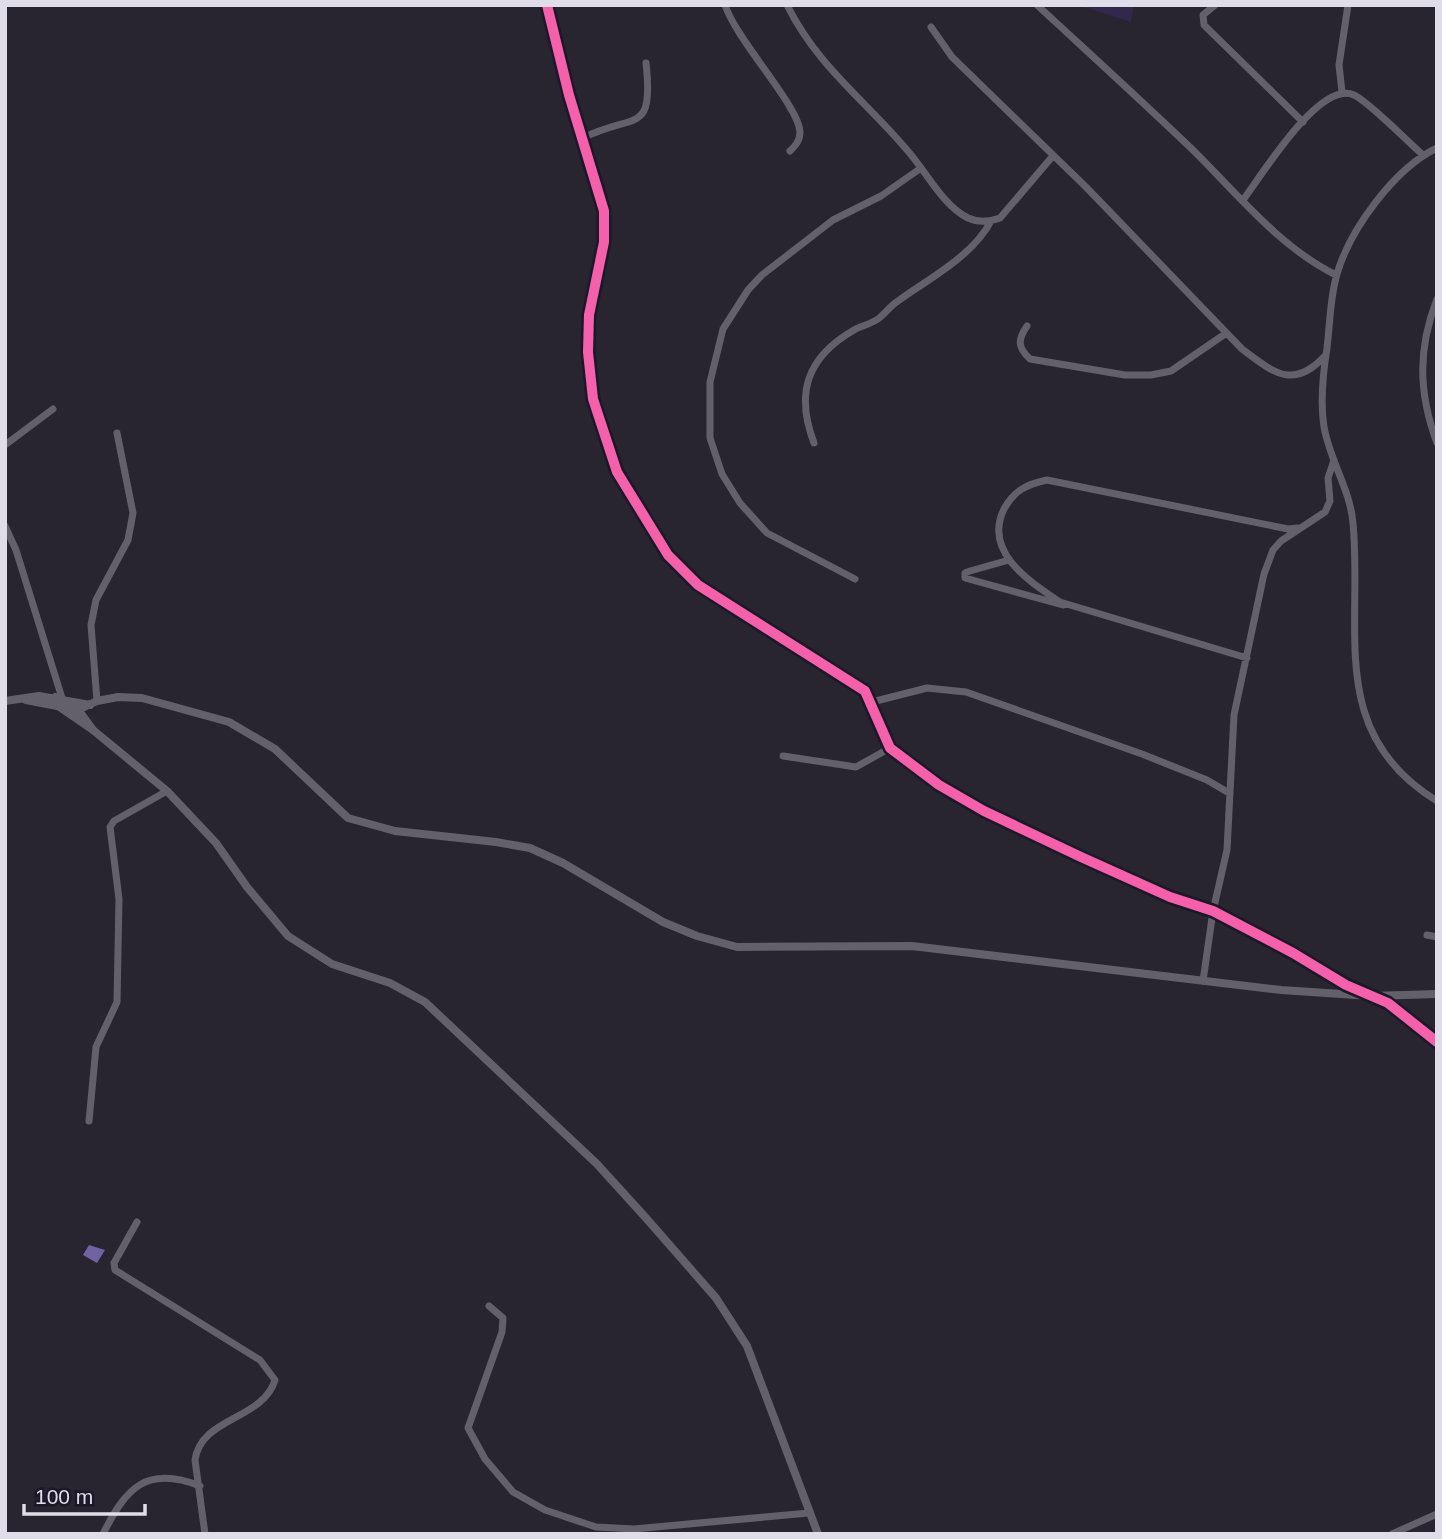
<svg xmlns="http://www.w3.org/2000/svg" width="1442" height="1539" font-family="Helvetica,sans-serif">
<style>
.green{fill:#31284c}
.water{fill:#7162a3}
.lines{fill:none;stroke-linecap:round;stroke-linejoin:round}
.minor{stroke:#63606c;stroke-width:7}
.tertiary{stroke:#63606c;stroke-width:8}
.cycleway-casing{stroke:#1c1829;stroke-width:15}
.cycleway{stroke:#f560ab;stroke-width:10}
</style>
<rect width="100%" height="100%" fill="#282530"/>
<path class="green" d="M1078 5H1134L1131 22Z"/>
<path class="water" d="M89 1245 105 1250 97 1263 83 1255Z"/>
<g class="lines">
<path class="minor" d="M547 5 569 95 604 211V242L589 315 588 352 593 399 617 472 668 555 698 585 865 691 890 748 939 785 984 811 1081 857 1170 897 1213 911 1293 953 1346 985 1388 1003 1437 1042
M725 5C737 41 799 106 800 132 800 141 795 146 790 151
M787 5C818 67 863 98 907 150 926 171 942 205 968 218 979 223 989 222 1000 218L1052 157
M1037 5C1090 54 1143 102 1195 152 1238 195 1281 248 1336 275
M1215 5 1203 15 1204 25 1303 122
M931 27 952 57 1086 187 1242 349C1274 373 1293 390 1325 356
M1342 92 1339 65 1348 5
M583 138C635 112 654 136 646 63
M1437 148C1395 168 1350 229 1337 274 1330 297 1330 324 1327 348 1323 373 1320 402 1324 427 1330 461 1350 489 1353 523 1363 630 1326 733 1437 801
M1243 200C1262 175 1320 79 1354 95 1368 101 1408 142 1423 155
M1437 299C1418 348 1418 392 1437 443
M1027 326C1018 339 1017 347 1030 359L1125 375H1151L1171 371 1225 334
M814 443C795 393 807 357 854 330 861 326 871 324 878 319 885 314 890 306 898 301 928 279 973 256 991 221
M5 445 53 409
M5 526 16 550 62 698
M1009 560 970 571 965 573V578L1063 605
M855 579 767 533 740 503 722 474 710 438V382L723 329 748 290 762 275 833 220 881 196 921 168
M1247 658 1060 602C1029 581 983 552 1004 509 1014 490 1028 484 1047 480L1288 529 1298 528
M97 701 91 625 96 600 128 540 133 513 117 433
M872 702 927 688 966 692 1142 754 1207 780 1229 793
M783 756 856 767 890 748
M1427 935 1437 937
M1203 981 1213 911 1227 850 1234 715 1264 574 1273 550 1281 541 1325 512 1330 501 1328 478 1334 460
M89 1121 96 1047 117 1002 119 899 110 827 114 821 167 791
M137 1222 114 1263 115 1270 260 1360 275 1380C263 1420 201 1417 195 1460L205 1534
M489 1306 503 1318 502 1332 468 1428 485 1459 513 1492 545 1510 596 1527 634 1529 809 1513
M103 1534C126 1488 146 1465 200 1486
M1392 1534 1437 1514"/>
<path class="tertiary" d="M55 697 61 708 93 730 167 791 216 843 247 887 288 936 332 964 390 983 425 1002 597 1164 646 1218 716 1298 747 1346 818 1534
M26 700 78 710 97 701 118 697 142 698 229 722 275 749 348 818 395 831 496 842 530 848 563 863 663 922 697 936 737 947 912 946 1281 990 1371 996 1437 994
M5 701 39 696 90 705
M76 707 93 730"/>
<g class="cycleway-casing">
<path id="cycleway" d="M547 5 569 95 604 211V242L589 315 588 352 593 399 617 472 668 555 698 585 865 691 890 748 939 785 984 811 1081 857 1170 897 1213 911 1293 953 1346 985 1388 1003 1437 1042"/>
</g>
<use href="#cycleway" class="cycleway"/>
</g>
<rect width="1442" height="1539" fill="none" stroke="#dfdde9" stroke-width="14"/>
<path d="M24 1504v10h121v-10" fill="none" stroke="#dfdde9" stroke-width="3.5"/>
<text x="35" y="1504" font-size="21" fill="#dfdde9" stroke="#1c1829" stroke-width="5" paint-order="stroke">100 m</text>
</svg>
